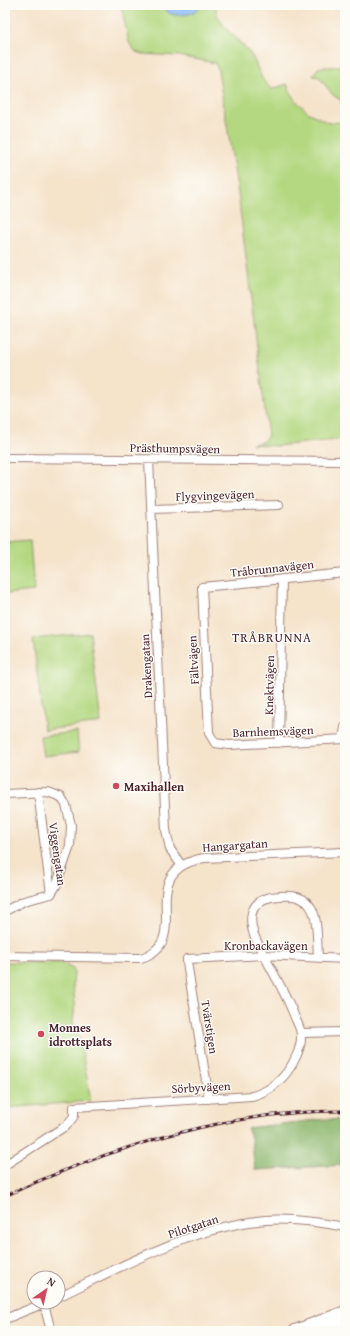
<svg xmlns="http://www.w3.org/2000/svg" width="350" height="1336" font-family="'Gentium Book Plus',serif">
<style>
.green{fill:#b4d881;stroke:#7f7c56}
.forest{fill:#8fb86f;stroke:#6c6c4d}
.water{fill:#89bbf6;stroke:#6a6d90}
.lines{fill:none;stroke-linecap:round;stroke-linejoin:round}
.minor-casing{stroke:#a0817a;stroke-width:10}
.highway-casing{stroke:#a0817a;stroke-width:14}
.minor{stroke:#fff;stroke-width:8}
.highway{stroke:#fff;stroke-width:12}
.rail-casing{stroke:#4a1f2b;stroke-width:3}
.rail{stroke:#fdfcf7;stroke-width:1.5;stroke-dasharray:4.5;stroke-linecap:butt}
.poi-dot{fill:#d1495b;stroke:#fdfcf7;stroke-width:1.5}
.labels{text-anchor:middle;dominant-baseline:central;stroke-width:3;stroke-linejoin:round;paint-order:stroke}
.street-label{font-size:12px;fill:#4a1f2b;stroke:#fdfcf7}
.poi-label{font-size:12px;font-weight:bold;fill:#4a1f2b;stroke:#fdfcf7;text-anchor:start}
.neighbourhood-label{font-size:13px;letter-spacing:1px;fill:#4a1f2b;stroke:#fdfcf7}
</style>
<rect width="100%" height="100%" fill="#fdfcf7"/>
<filter id="ink" filterUnits="userSpaceOnUse"><feTurbulence type="fractalNoise" baseFrequency=".025" numOctaves="2"/><feDisplacementMap in="SourceGraphic" scale="8" xChannelSelector="R" yChannelSelector="G"/><feConvolveMatrix kernelMatrix="1 2 1 2 8 2 1 2 1" color-interpolation-filters="sRGB"/></filter>
<filter id="wash" filterUnits="userSpaceOnUse"><feTurbulence type="fractalNoise" baseFrequency=".012" numOctaves="4" result="noise"/><feDisplacementMap in="SourceGraphic" scale="16" xChannelSelector="R" yChannelSelector="G"/><feGaussianBlur stdDeviation="0.9" result="paint"/><feColorMatrix in="noise" values="0 0 0 0 0 0 0 0 0 0 0 0 0 0 0 0 0 1.4 0 .05"/><feComposite in="paint" operator="in"/></filter>
<g filter="url(#wash)">
<rect width="100%" height="100%" fill="#f5e3ca"/>
<path class="green" d="M121 5H162L164 9 181 15 194 13 200 5H216C213 23 244 42 253 58 260 71 259 79 272 89L287 84 294 99 309 113 329 123 342 122 345 118V439L276 446 252 444C259 443 265 442 268 435L238 193 218 70 215 63 179 56 142 54 136 52 129 43Z
M345 64V103L333 95 319 77 313 76 318 68C327 66 337 68 345 64Z
M30 540 34 591 5 594V542Z
M90 633 101 723 44 730 33 639Z
M77 732 79 752 43 756 40 736Z
M5 962 63 963 74 970 73 985 75 1004 73 1022 81 1046 91 1101 5 1108Z"/>
<path class="forest" d="M324 1119 345 1120V1165L255 1170 251 1137 247 1128Z"/>
<path class="water" d="M162 5H200L194 13C179 15 171 19 162 5Z"/>
</g>
<g filter="url(#ink)">
<g class="lines">
<g class="minor-casing">
<path id="minor" d="M5 458 345 461
M149 460 166 830 170 849 182 866
M151 509 279 505
M345 573 202 587 209 733 215 743 229 745 345 739
M343 739 345 727
M279 743 282 579
M5 794 48 792 61 797 66 805 71 825 70 846 56 886 51 894
M5 911 24 901 51 894 38 792
M5 956 141 958C197 940 130 872 204 858L345 852
M301 1033 345 1032
M209 1099 187 962V959L264 955 345 959
M5 1165 67 1125 74 1116V1107L252 1096C267 1092 277 1085 287 1072 294 1063 302 1047 301 1035 301 1028 296 1021 294 1015 283 987 266 962 254 935 246 911 255 897 280 896 293 895 305 896 312 909 318 920 317 944 318 957
M58 1297C122 1266 195 1226 266 1220 293 1218 319 1222 345 1227
M44 1304 51 1331
M5 1319 47 1302"/>
</g>
<g class="highway-casing">
<path id="highway" d="M295 1331 345 1312
M323 1331 345 1323"/>
</g>
<use href="#minor" class="minor"/>
<use href="#highway" class="highway"/>
<g class="rail-casing">
<path id="rail" d="M5 1196C111 1147 227 1110 345 1111"/>
</g>
<use href="#rail" class="rail"/>
</g>
</g>
<g class="poi-dot">
<circle cx="116" cy="786" r="4"/>
<circle cx="41" cy="1034" r="4"/>
</g>
<g class="labels">
<g class="street-label">
<text transform="translate(175 448) rotate(1)">Prästhumpsvägen</text>
<text transform="translate(215 495) rotate(-2)">Flygvingevägen</text>
<text transform="translate(272 568) rotate(-6)">Tråbrunnavägen</text>
<text transform="translate(193 660) rotate(-93)">Fältvägen</text>
<text transform="translate(146 666) rotate(-93)">Drakengatan</text>
<text transform="translate(269 685) rotate(-89)">Knektvägen</text>
<text transform="translate(273 731) rotate(-2)">Barnhemsvägen</text>
<text transform="translate(235 845) rotate(-4)">Hangargatan</text>
<text transform="translate(58 854) rotate(82)">Viggengatan</text>
<text x="266" y="945">Kronbackavägen</text>
<text transform="translate(210 1027) rotate(81)">Tvärstigen</text>
<text transform="translate(201 1087) rotate(-3)">Sörbyvägen</text>
<text transform="translate(193 1226) rotate(-18)">Pilotgatan</text>
</g>
<g class="poi-label">
<text x="124" y="786">Maxihallen</text>
<text x="49" y="1027">Monnes<tspan x="49" dy="14">idrottsplats</tspan></text>
</g>
<g class="neighbourhood-label">
<text x="272" y="637">TRÅBRUNNA</text>
</g>
</g>
<rect width="350" height="1336" fill="none" stroke="#fdfcf7" stroke-width="20"/>
<g transform="translate(46 1290) rotate(34)"><circle r="19" fill="#fdfcf7" stroke="#b5a4a5"/>
<path d="M0-3L7 15L0 10L-7 15Z" fill="#d1495b"/>
<text y="-6" font-size="11" font-weight="bold" text-anchor="middle" fill="#4a1f2b">N</text>
</g>
</svg>
